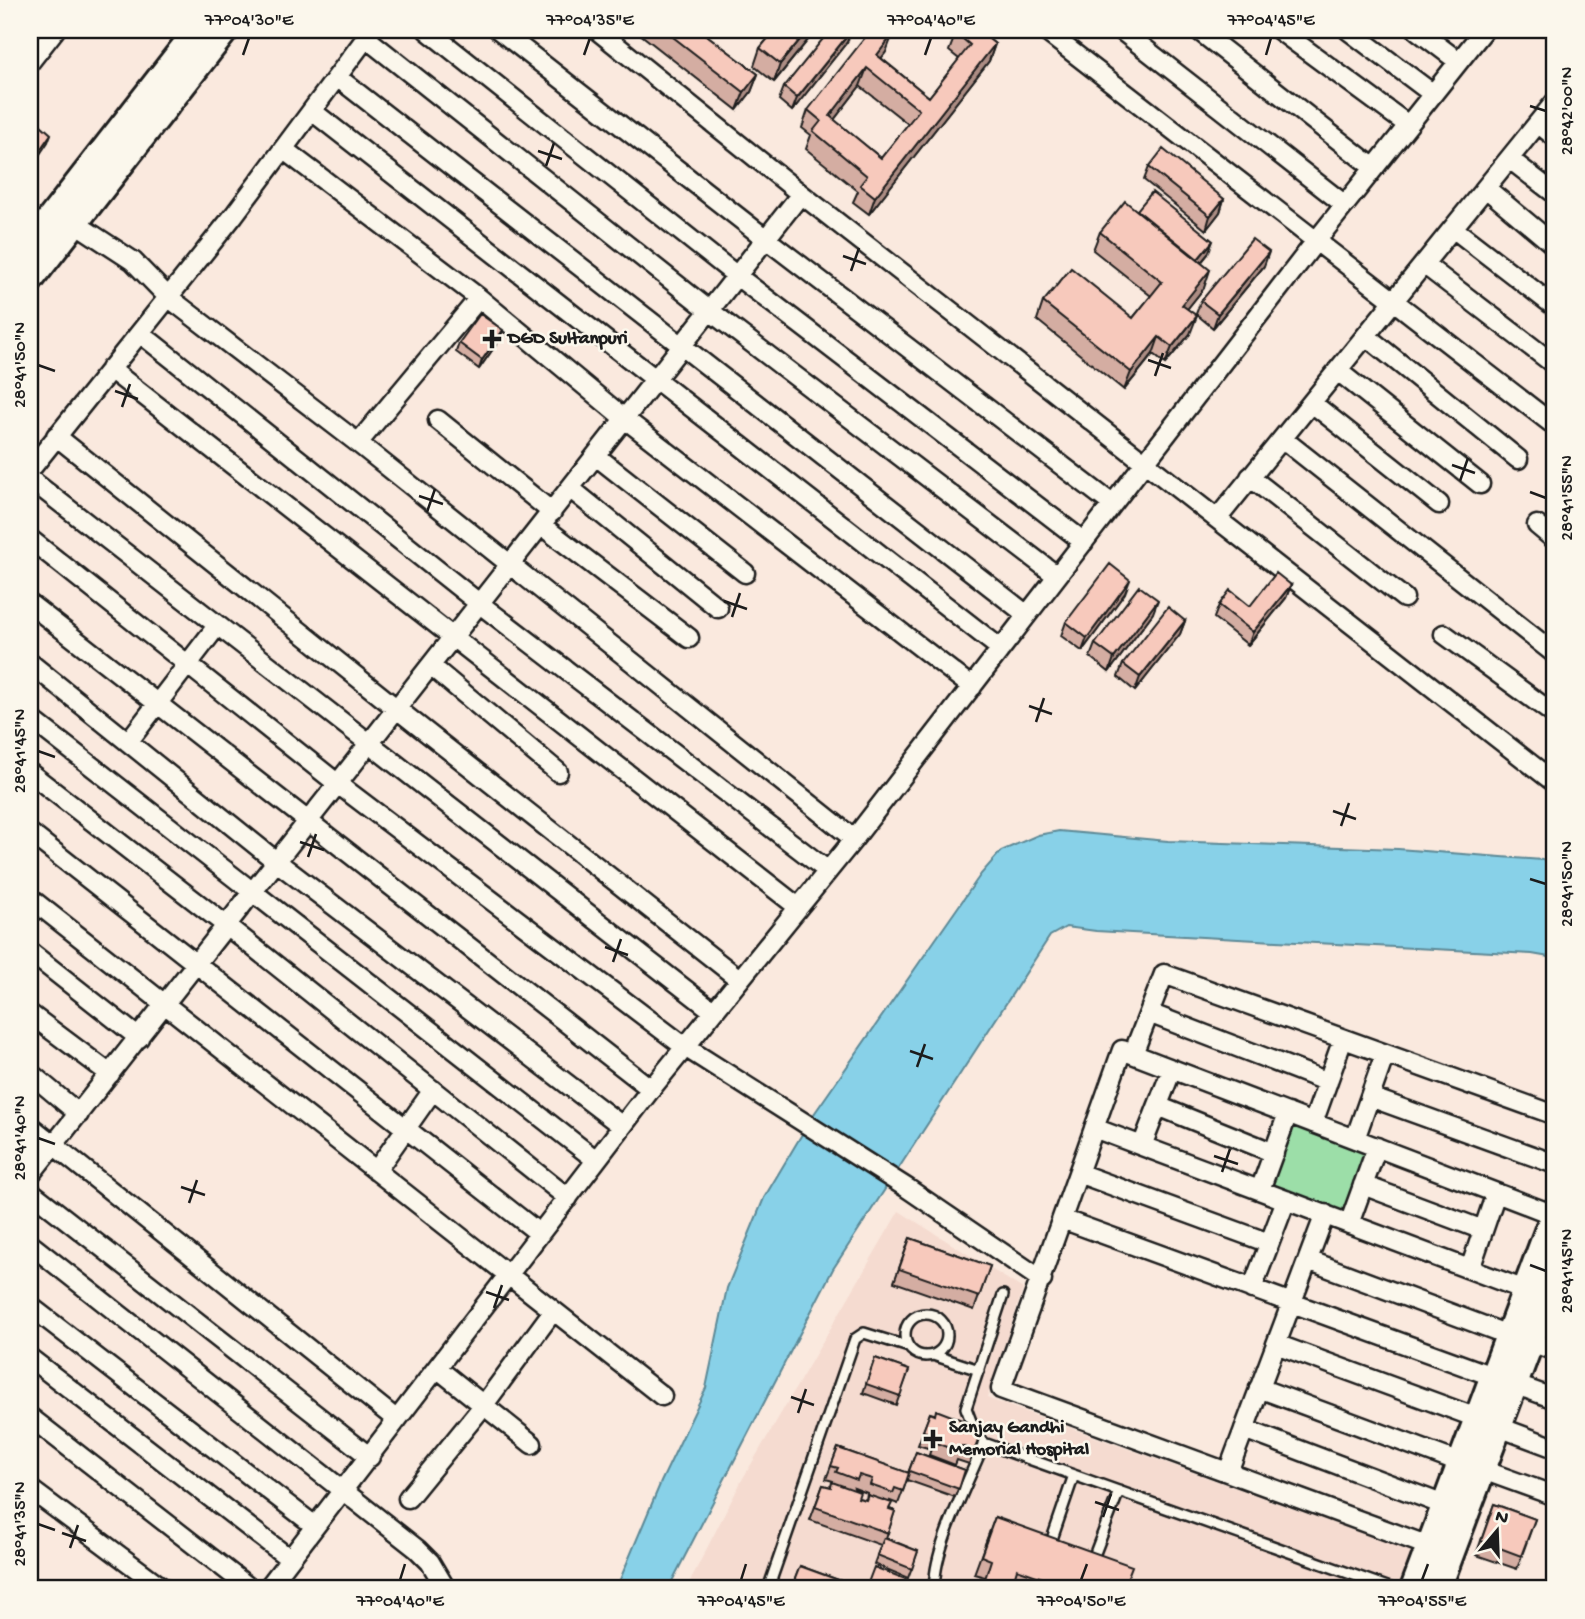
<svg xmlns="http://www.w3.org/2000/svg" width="1585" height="1619" font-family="'Gochi Hand',sans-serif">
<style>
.built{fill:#f5dbd0}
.green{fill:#9cdea8;stroke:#5c7d62;stroke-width:2}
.water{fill:#88d1e8;stroke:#5d8996;stroke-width:2}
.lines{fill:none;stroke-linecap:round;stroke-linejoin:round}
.lane-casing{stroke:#1c1c1c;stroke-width:14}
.street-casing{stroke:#1c1c1c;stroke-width:23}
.secondary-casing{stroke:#1c1c1c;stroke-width:30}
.lane{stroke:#fbf7ec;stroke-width:9}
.street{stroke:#fbf7ec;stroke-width:18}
.secondary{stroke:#fbf7ec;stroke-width:24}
.wall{fill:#d4ada2;stroke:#1c1c1c;stroke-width:2;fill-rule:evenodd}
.shaded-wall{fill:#ad8d84;stroke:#1c1c1c;stroke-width:2}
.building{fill:#f7c9bc;stroke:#1c1c1c;stroke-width:2;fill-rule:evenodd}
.ticks{fill:none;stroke:#1c1c1c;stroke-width:2.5}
.poi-dot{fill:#1c1c1c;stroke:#fbf7ec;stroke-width:2.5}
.labels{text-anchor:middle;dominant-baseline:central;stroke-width:5;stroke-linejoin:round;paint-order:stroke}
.poi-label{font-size:19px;font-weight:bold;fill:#1c1c1c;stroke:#fbf7ec;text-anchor:start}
.neatline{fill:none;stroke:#1c1c1c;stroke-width:2.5}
.ticks-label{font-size:18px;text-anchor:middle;fill:#1c1c1c}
</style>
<rect width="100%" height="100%" fill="#fae9de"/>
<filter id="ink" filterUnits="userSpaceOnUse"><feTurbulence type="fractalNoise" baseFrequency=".0143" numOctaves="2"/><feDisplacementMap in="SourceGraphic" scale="14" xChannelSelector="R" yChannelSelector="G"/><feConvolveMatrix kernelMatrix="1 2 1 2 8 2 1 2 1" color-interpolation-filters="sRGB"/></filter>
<g filter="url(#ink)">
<path class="built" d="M899 1211 1023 1289 987 1398 1413 1552 1399 1589H686L742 1480Z"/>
<path class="green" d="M1288 1119 1372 1150 1347 1219 1263 1188Z"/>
<path class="water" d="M1059 831 1168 841 1398 849 1555 861V958L1532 954 1238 939 1096 931 1066 927 1050 936 833 1269 668 1589H616L661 1482 706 1388 727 1288 764 1198 814 1114 981 874 1001 851 1038 835Z"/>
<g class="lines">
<g class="lane-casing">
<path id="lane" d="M1003 1295 966 1408 974 1429 984 1443 1393 1589
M905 1335a21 21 0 1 1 42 0a21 21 0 1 1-42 0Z
M933 1355 979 1370
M1050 1545 1074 1475
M1092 1561 1119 1491
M768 1589 855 1339 864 1333 909 1347
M935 1589C931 1553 970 1479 984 1443
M1358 1589 1362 1578"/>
</g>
<g class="street-casing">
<path id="street" d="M427 30 737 276 1084 542
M499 30 766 239 1112 504
M597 30 801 194 1555 783
M1044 30 1555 426
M1121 30 1345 205
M1198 30 1374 168
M1279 30 1408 125
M1348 30 1433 94
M1417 30 1458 61
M366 38 710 311 1057 576
M30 62 55 30
M337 77 1027 615
M312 111 1001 649
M1538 123 1555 137
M283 149 479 298 625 419 972 687
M1511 160 1555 194
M1487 189 1555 246
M75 223 133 261 168 297 358 443 854 839
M1454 229 1555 307
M1425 265 1555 365
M140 333 480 604 828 871
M1366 336 1518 459
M110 369 798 907
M1338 371 1480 484
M1312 403 1439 504
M438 420 552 512
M56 436 397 709 739 979
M1283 439 1555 654
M358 443 479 298
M596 456 745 573
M30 470 234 215 371 31
M1250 477 1404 598
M30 479 713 1011
M571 489 718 608
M1217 519 1555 102
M541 525 689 638
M1537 525 1555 540
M30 539 338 784 685 1047 907 1188 1042 1280
M30 604 651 1089
M1444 634 1555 715
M30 663 277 862 622 1126
M431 666 558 772
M30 718 596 1160
M128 742 217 626
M30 773 227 926 568 1198
M30 833 540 1234
M30 898 662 1396
M30 952 139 1038
M1149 1013 1328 1082
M30 1014 110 1074
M1133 1054 1164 974 1555 1115
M30 1073 79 1114
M1370 1097 1555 1164
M1158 1106 1274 1153
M1313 1123 1343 1039
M30 1126 397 1420
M1094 1128 1525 1290
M1355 1139 1385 1054
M1142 1146 1172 1069
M376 1171 433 1090
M1078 1173 1269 1243
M30 1175 801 194
M1363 1185 1483 1230
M1260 1190 1288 1113
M30 1191 370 1457
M1062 1219 1555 1399
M1349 1224 1377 1147
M30 1244 417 1549 430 1562 446 1589
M1308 1260 1508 1335
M1470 1269 1496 1193
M1252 1289 1286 1200
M30 1306 315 1526
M1532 1342 1555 1351
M1276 1344 1477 1418
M30 1358 290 1559
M437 1368 532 1444
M1259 1388 1460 1463
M30 1417 251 1589
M1499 1427 1555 1448
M1244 1429 1444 1505
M1483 1470 1555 1496
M1228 1472 1325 1214
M30 1489 164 1589
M408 1498 483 1406 553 1311
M1437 1549 1001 1389 1122 1050 1554 1215
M267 1589 651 1089 854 839 1316 241 1484 30"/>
</g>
<g class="secondary-casing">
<path id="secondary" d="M30 244 197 30
M30 281 226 30
M1413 1589 1555 1210
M1438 1589 1555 1278"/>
</g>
<use href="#lane" class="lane"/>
<use href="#street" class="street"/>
<use href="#secondary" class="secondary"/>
</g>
<path class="wall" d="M635 30H700L758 74 751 92 737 110Z
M775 30H816L774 82 754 66 760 48Z
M852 30 847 42 792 111 779 100 784 87Z
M956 33 983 34 995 44 989 61 869 214 853 202 858 191 806 149 811 135 802 128 808 110 886 52 881 58 929 97 959 59 949 51ZM860 86 908 124 881 158 834 120Z
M1149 167 1224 199 1220 212 1206 230 1144 180Z
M1137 211 1208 254 1201 263 1204 288 1187 309 1190 334 1165 364 1153 354 1124 390 1037 320 1043 302 1133 318 1151 296 1093 250 1100 232Z
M1264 266 1213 328 1196 314 1201 301Z
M500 339 479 369 456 352 459 343Z
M1291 585 1286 598 1248 645 1214 618 1219 605 1250 606Z
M1125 593 1082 651 1061 636 1066 622Z
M1153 613 1109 672 1090 657 1095 644Z
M1185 621 1180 634 1135 691 1118 677 1123 664Z
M910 1238 990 1266 974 1310 894 1282Z
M875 1358 909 1370 896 1405 863 1393Z
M930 1413 983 1428 969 1464 957 1460 955 1465 929 1455 931 1449 918 1445Z
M838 1448 908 1473 916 1452 965 1470 955 1497 907 1480 898 1504 890 1501 889 1509 895 1511 886 1538 918 1551 908 1578 874 1564 881 1545 810 1520 823 1485 831 1487 833 1481 826 1479ZM854 1488 867 1493 866 1500 858 1498Z
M1494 1504 1535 1519 1517 1569 1476 1555Z
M995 1517 1123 1589H1018L1011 1587 1010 1589H981L985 1577 974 1574Z
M800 1566 863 1589H791Z"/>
<path class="shaded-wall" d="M808 30H816L774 82 780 64Z
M852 30 847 42 792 111 797 98Z
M893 34 886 52 871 72 877 55Z
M995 44 989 61 869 214 875 197Z
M867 68 860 86 823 134 830 116Z
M758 74 751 92 737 110 744 92Z
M51 134 48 142 30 169 32 161Z
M1224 199 1220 212 1206 230 1210 216Z
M1213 241 1208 254 1193 272 1198 259Z
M1269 252 1264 266 1213 328 1218 314Z
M1210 270 1204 288 1176 323 1182 305Z
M1197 316 1190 334 1165 364 1172 347Z
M503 330 500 339 479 369 482 360Z
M1159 337 1153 354 1124 390 1131 372Z
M1130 580 1125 593 1082 651 1087 638Z
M1291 585 1286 598 1248 645 1253 632Z
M1158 600 1153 613 1109 672 1114 658Z
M1185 621 1180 634 1135 691 1140 677Z"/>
<path class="building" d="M664 30H700L758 74 744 92Z
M775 30H808L780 64 760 48Z
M830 30H852L797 98 784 87Z
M871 30H887L893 34 877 55 929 97 970 45 956 33 958 30H980L979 31 995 44 875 197 860 185 867 176 813 131 821 121 808 110ZM867 68 919 110 881 158 830 116Z
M33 118 51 134 32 161 30 159V122Z
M1163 149 1224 199 1210 216 1149 167Z
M1152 192 1213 241 1198 259 1137 210Z
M1125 201 1210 270 1182 305 1197 316 1172 347 1159 337 1131 372 1043 302 1071 268 1133 318 1162 282 1100 232Z
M1252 239 1269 252 1218 314 1201 301Z
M480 314 503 330 482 360 459 343Z
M1110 564 1130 580 1087 638 1066 622Z
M1276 573 1291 585 1253 632 1219 605 1230 590 1250 606Z
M1139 586 1158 600 1114 658 1095 644Z
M1168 607 1185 621 1140 677 1123 664Z
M910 1238 990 1266 979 1297 899 1269Z
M875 1358 909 1370 900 1396 866 1384Z
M936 1410 983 1428 974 1451 962 1446 960 1452 933 1442 936 1436 923 1431 930 1413 935 1415Z
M838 1448 909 1473 903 1491 895 1488 893 1493 870 1485 872 1479 859 1475 857 1480 836 1472 838 1468 831 1466Z
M916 1452 965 1470 959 1489 909 1471Z
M832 1482 860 1492 858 1498 866 1500 868 1495 892 1503 889 1509 895 1511 888 1533 815 1507 823 1485 831 1487Z
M1494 1504 1535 1519 1521 1556 1481 1541Z
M995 1517 1132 1566 1123 1589H1074L1017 1569 1011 1589 985 1579 991 1560 981 1556Z
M884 1538 918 1551 912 1569 877 1555Z
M800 1566 863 1589H809L793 1584Z
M874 1567 908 1580 905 1589H870L866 1588Z
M1550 1573 1555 1575V1589H1544Z"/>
</g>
<path class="ticks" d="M243 55 249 38M584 55 590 38M925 55 931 38M1266 55 1271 38M1530 106 1546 111M538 151 562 159M546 166 554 143M843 256 866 264M851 271 859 248M1148 360 1171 368M38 365 55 371M1155 376 1163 353M115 391 138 399M122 407 130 384M1452 465 1475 473M1460 481 1468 458M1530 492 1546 498M419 496 443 504M427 512 435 489M724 601 747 609M732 617 740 593M1029 706 1052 714M1036 722 1044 698M38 751 55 757M1333 811 1356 819M1341 826 1349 803M300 842 324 850M308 857 316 834M1530 879 1546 884M605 947 628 955M613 962 621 939M910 1051 933 1059M917 1067 925 1044M38 1138 55 1144M1214 1156 1238 1164M1222 1172 1230 1149M181 1187 205 1195M189 1203 197 1180M1530 1265 1546 1271M486 1292 509 1300M494 1308 502 1285M791 1397 814 1405M798 1413 806 1389M1095 1502 1119 1510M1103 1517 1111 1494M38 1524 55 1530M62 1533 86 1541M70 1548 78 1525M400 1580 405 1564M741 1580 746 1564M1081 1580 1087 1564M1422 1580 1428 1564"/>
<g class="poi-dot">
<path d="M488.5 328.5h7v7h7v7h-7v7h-7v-7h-7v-7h7z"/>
<path d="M929.5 1428.5h7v7h7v7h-7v7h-7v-7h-7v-7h7z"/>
</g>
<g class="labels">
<g class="poi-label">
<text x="508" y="339">DGD Sultanpuri</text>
<text x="949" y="1428">Sanjay Gandhi<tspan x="949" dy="22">Memorial Hospital</tspan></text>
</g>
</g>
<rect width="1585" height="1619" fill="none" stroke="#fbf7ec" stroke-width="77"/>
<g transform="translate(1497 1531) rotate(19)" stroke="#fbf7ec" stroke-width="5" paint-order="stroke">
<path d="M0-5L12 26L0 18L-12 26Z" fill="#1c1c1c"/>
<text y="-10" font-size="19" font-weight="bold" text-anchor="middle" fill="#1c1c1c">N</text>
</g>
<rect x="38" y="38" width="1508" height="1542" class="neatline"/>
<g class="ticks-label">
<text x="249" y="25">77°04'30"E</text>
<text x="590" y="25">77°04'35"E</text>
<text x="931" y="25">77°04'40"E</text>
<text x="1271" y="25">77°04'45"E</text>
<text transform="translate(1566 111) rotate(-90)" y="6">28°42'00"N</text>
<text transform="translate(19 365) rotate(-90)" y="6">28°41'50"N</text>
<text transform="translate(1566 498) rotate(-90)" y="6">28°41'55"N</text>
<text transform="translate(19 751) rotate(-90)" y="6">28°41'45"N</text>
<text transform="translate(1566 884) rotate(-90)" y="6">28°41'50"N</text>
<text transform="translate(19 1138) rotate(-90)" y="6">28°41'40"N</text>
<text transform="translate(1566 1271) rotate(-90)" y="6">28°41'45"N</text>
<text transform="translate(19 1524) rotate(-90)" y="6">28°41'35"N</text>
<text x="400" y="1606">77°04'40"E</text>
<text x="741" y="1606">77°04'45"E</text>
<text x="1081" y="1606">77°04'50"E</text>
<text x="1422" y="1606">77°04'55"E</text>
</g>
</svg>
